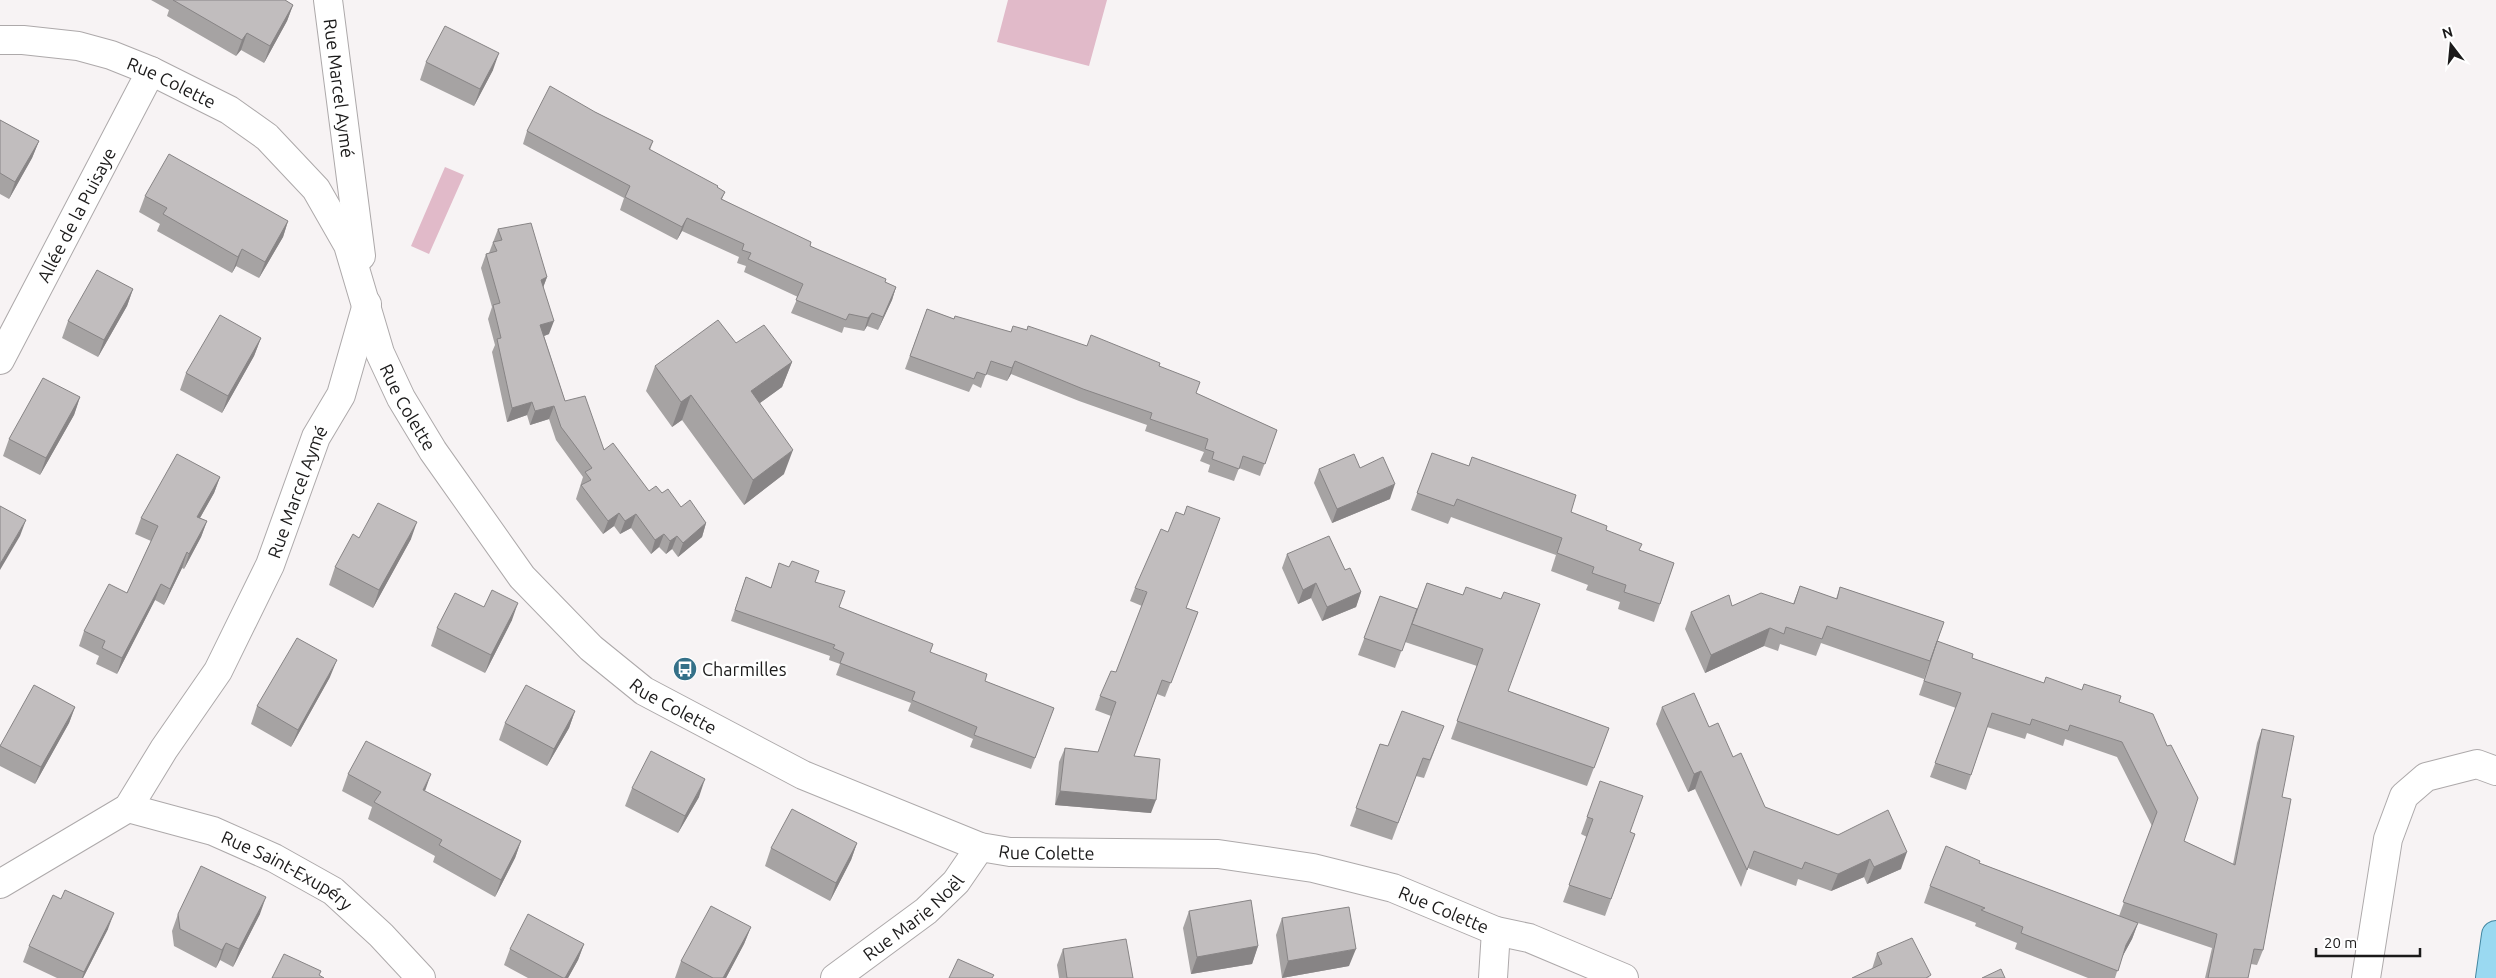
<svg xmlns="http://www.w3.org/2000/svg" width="2496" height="978" font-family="Ubuntu,sans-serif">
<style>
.park{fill:#e1bac9}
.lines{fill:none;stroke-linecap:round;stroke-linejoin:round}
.street-casing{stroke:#ada9aa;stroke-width:30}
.primary-casing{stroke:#41859f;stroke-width:30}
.street{stroke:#fff;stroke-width:28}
.primary{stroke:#9ad9f1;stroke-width:28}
.wall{fill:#a6a3a3}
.shaded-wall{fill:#878485}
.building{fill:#c1bdbe;stroke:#878485}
.labels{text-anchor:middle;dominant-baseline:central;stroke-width:5;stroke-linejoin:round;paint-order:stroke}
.street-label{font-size:18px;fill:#1b1a1a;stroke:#fff}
.poi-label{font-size:18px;fill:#1b1a1a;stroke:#fff;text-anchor:start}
</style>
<rect width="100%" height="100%" fill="#f7f3f4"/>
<path class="park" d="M1008 0H1107L1089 66 997 42Z
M445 167 464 175 429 254 411 246Z"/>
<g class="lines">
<g class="street-casing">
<g id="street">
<path id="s1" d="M328 0 361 256"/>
<path id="s2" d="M0 40H23L78 46 111 55 151 71 229 110 267 137 316 189 348 245 380 353 401 398 433 451 522 577 591 648 644 691 803 775 980 847 1010 852 1218 854 1313 868 1393 888 1496 931 1529 938 1624 978"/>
<path id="s3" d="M0 360 151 71"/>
<path id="s4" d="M128 808 213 831 274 858 333 891 381 935 421 978"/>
<path id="s5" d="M0 884 128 808 164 749 218 671 270 565 316 437 341 395 367 304"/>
<path id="s6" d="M835 978 926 911 956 882 980 847"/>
<path d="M1493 978 1496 931"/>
<path d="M2366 978 2388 839 2404 796 2426 777 2477 764 2496 771"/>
</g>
</g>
<g class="primary-casing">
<path id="primary" d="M2490 978 2496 935"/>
</g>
<use href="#street" class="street"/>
<use href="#primary" class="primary"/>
</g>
<path class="wall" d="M151 0H285L293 5 287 21 264 63 241 50 236 56 167 16 169 10Z
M426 62 493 70 474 106 420 80Z
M595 112 653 141 650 150 725 192 722 199 810 246 885 282 896 287 892 300 878 330 867 326 864 331 844 327 842 333 791 313 798 297 744 272 746 266 737 263 739 257 682 231 677 240 620 210 624 198 523 144 527 131Z
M0 120 39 141 32 158 9 199 0 194Z
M145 196 288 221 283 237 259 278 236 266 232 273 157 231 160 224 139 212Z
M498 229 547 277 543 288 549 334 544 336 565 401 604 450 649 491 662 493 681 507 706 523 702 537 678 557 672 549 666 554 659 547 651 554 631 528 620 534 614 526 603 534 576 499 583 477 556 440 549 419 530 425 527 415 507 422 492 352 495 345 488 319 492 307 481 268 486 254 489 253Z
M133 289 127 306 98 357 62 338 68 321Z
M927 309 954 319 1011 332 1087 346 1159 366 1196 393 1277 430 1260 476 1239 468 1234 481 1208 472 1210 465 1200 461 1204 452 1145 431 1147 425 1079 401 1011 374 1007 381 986 374 981 388 973 384 969 392 905 369Z
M261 338 254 356 222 413 180 390 186 373Z
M736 343 792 362 782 387 760 403 784 474 744 505 682 420 672 427 646 391 655 366Z
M80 397 74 415 40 475 3 456 9 439Z
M1432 453 1571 512 1606 530 1639 550 1674 563 1654 622 1618 609 1620 602 1586 590 1588 585 1551 571 1556 555 1451 517 1448 524 1411 510Z
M1360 468 1390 499 1332 523 1314 483 1319 469Z
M220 477 214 493 200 518 207 521 201 537 184 569 182 568 164 605 155 600 117 674 96 664 99 656 79 646 84 631 127 593 151 541 135 534 141 518Z
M359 538 411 539 373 608 329 585 335 567Z
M1287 554 1345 570 1361 592 1356 607 1322 621 1311 598 1298 604 1282 568Z
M746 577 770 587 815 582 839 607 930 653 985 681 1054 708 1031 769 970 747 973 739 908 711 911 703 836 675 840 664 829 660 830 656 731 621Z
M1427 583 1463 595 1508 691 1609 728 1587 786 1451 739 1477 666 1405 642Z
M1800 586 1836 599 1840 587 1944 622 1924 679 1821 643 1816 656 1780 644 1778 651 1764 646 1705 673 1685 629 1691 612 1732 606 1793 604Z
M1135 588 1198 612 1165 697 1157 694 1134 756 1151 813 1055 805 1059 762 1065 748 1098 752 1111 716 1095 710 1100 696 1116 672 1142 606 1130 601Z
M1380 596 1417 609 1395 668 1358 655Z
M484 607 512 620 485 673 431 646 437 628Z
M1937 641 1972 658 2044 683 2082 690 2119 702 2184 841 2233 864 2257 743 2262 729 2282 797 2263 950 2257 965 2251 964 2248 978H2205L2212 948 2138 923 2132 939 2121 959 2115 978H2088L2015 949 2017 943 1975 926 1976 923 1924 903 1930 886 1979 863 2119 916 2152 826 2117 757 2065 739 2063 746 2027 733 2025 739 1987 727 1966 790 1930 777 1956 708 1919 695Z
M330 677 291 747 251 724 257 706Z
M75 707 69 723 35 784 0 766V745Z
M1662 707 1709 727 1733 757 1765 807 1901 869 1867 884 1864 877 1831 891 1798 879 1796 886 1748 868 1741 887 1695 789 1688 792 1656 724Z
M575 711 569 728 547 766 499 740 505 723Z
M1444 726 1424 778 1416 776 1392 840 1350 826 1380 744 1388 746Z
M348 774 425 791 521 841 515 858 495 897 433 862 435 856 368 819 372 807 342 791Z
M1600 781 1630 832 1635 834 1605 916 1563 902 1587 837 1581 834Z
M632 788 699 797 678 833 625 806Z
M857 843 851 860 830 901 765 866 771 848Z
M61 899 108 929 83 978H57L23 962 29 946Z
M1189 911 1258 946 1252 964 1191 974 1183 928Z
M178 914H260L233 967 220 960 216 968 174 946 172 931Z
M1282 918 1349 966 1282 978 1276 935Z
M751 927 744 944 726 978H675L681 961Z
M584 944 578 960 568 978H528L504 965 510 949Z
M1063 949 1133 978H1059L1057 965Z
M1877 953 1930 978 1872 969Z"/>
<path class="shaded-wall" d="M293 5 287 21 264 63 270 46Z
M247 33 241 50 236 56 242 40Z
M499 53 493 70 474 106 480 89Z
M39 141 32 158 9 199 15 182Z
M687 218 682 231 677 240 682 227Z
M288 221 283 237 259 278 265 262Z
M242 249 236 266 232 273 238 257Z
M547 277 542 290 541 280Z
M896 287 892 300 878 330 883 317Z
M133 289 127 306 98 357 104 340Z
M872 313 867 326 864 331 868 318Z
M554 321 549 334 536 339 540 325Z
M261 338 254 356 222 413 228 396Z
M1015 361 1011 374 1007 381 1012 368Z
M792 362 782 387 742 416 751 391Z
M691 395 682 420 672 427 681 402Z
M80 397 74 415 40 475 46 458Z
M532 402 527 415 507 422 512 408Z
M554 406 549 419 530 425 535 411Z
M793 450 784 474 744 505 753 480Z
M220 477 214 493 192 532 197 517Z
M1395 484 1390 499 1332 523 1337 509Z
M619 513 614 526 603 534 608 521Z
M636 514 631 528 620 534 625 521Z
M26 520 20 536 0 570V564Z
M207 521 201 537 184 569 189 554Z
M417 522 411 539 373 608 379 590Z
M706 523 702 537 678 557 683 543Z
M664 534 659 547 651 554 655 540Z
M677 536 672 549 666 554 670 541Z
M187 552 182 568 164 605 170 589Z
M1316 583 1311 598 1298 604 1303 590Z
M161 584 155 600 117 674 122 658Z
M1361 592 1356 607 1322 621 1327 607Z
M518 603 512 620 485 673 491 655Z
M1770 628 1764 646 1705 673 1711 655Z
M337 660 330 677 291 747 298 730Z
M75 707 69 723 35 784 41 767Z
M575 711 569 728 547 766 554 749Z
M1701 771 1695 789 1688 792 1694 774Z
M431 774 425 791 423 790Z
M705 779 699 797 678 833 685 816Z
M1060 791 1156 800 1151 813 1055 805Z
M521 841 515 858 495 897 501 880Z
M857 843 851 860 830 901 836 883Z
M1907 852 1901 869 1867 884 1874 867Z
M1870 859 1864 877 1831 891 1838 874Z
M266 897 260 914 233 967 239 949Z
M114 913 108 929 83 978H82L84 972Z
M2138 923 2132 939 2120 961 2126 945Z
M751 927 744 944 726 978H723Z
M226 943 220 960 216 968 222 950Z
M584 944 578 960 568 978H565Z
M1258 946 1252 964 1191 974 1197 957Z
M1356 949 1349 966 1282 978 1288 961Z"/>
<path class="building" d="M173 0H285L293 5 270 46 247 33 242 40Z
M445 26 499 53 480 89 426 62Z
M550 86 595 112 653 141 649 149 718 186 717 187 725 192 721 199 811 242 810 246 886 279 885 282 896 287 883 317 872 313 868 318 849 314 846 320 796 300 803 284 748 259 751 253 742 250 744 244 687 218 682 227 625 197 630 186 527 131Z
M0 120 39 141 15 182 0 173Z
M169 154 288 221 265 262 242 249 238 257 163 214 167 208 145 196Z
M531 223 547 277 541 280 554 321 540 325 565 401 585 396 604 450 613 443 649 491 656 486 662 493 668 489 681 507 690 500 706 523 683 543 677 536 670 541 664 534 655 540 636 514 625 521 619 513 608 521 581 485 591 480 585 472 592 468 561 427 554 406 535 411 532 402 512 408 497 339 501 338 493 305 500 303 486 254 497 251 493 242 502 240 498 229Z
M97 270 133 289 104 340 68 321Z
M927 309 954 319 955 316 1011 332 1013 326 1027 330 1028 326 1087 346 1091 335 1160 363 1159 366 1200 382 1196 393 1277 430 1265 464 1243 456 1239 469 1212 459 1214 452 1205 449 1208 439 1150 419 1152 413 1083 389 1015 361 1012 368 991 361 986 375 977 372 974 379 910 356Z
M220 315 261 338 228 396 186 373Z
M718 320 736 343 764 325 792 362 751 391 793 450 753 480 691 395 681 402 655 366Z
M43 378 80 397 46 458 9 439Z
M1432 453 1469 466 1472 457 1576 495 1571 512 1607 526 1606 530 1642 544 1639 550 1674 563 1660 604 1624 592 1626 585 1592 573 1594 567 1557 553 1562 538 1457 499 1454 506 1417 493Z
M177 454 220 477 197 517 207 521 189 554 187 552 170 589 161 584 122 658 102 648 105 641 84 631 109 584 127 593 158 526 141 518Z
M1354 454 1360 468 1383 457 1395 484 1337 509 1319 469Z
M378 503 417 522 379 590 335 567 353 534 359 538Z
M0 506 26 520 0 564Z
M1187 506 1220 518 1186 608 1198 612 1171 683 1162 680 1134 756 1160 759 1156 800 1060 791 1065 748 1098 752 1116 702 1100 696 1111 671 1116 672 1147 592 1135 588 1161 529 1168 532 1176 512 1184 515Z
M1329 536 1345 570 1350 568 1361 592 1327 607 1316 583 1303 590 1287 554Z
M792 561 819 571 815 582 845 591 839 607 933 644 930 652 987 674 985 681 1054 708 1035 758 974 735 977 727 912 700 915 692 840 663 844 653 833 648 835 645 735 610 746 577 771 588 779 563 789 567Z
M1427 583 1463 595 1466 587 1501 599 1504 592 1540 604 1508 691 1609 728 1594 768 1457 721 1483 649 1412 624Z
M1800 586 1837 599 1840 587 1944 622 1930 661 1827 626 1822 639 1786 627 1784 634 1770 628 1711 655 1691 612 1729 595 1732 606 1761 593 1794 604Z
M492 590 518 603 491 655 437 628 455 593 484 607Z
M1380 596 1417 609 1402 651 1364 638Z
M297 638 337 660 298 730 257 706Z
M1937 641 1973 654 1972 658 2044 683 2046 677 2082 690 2084 684 2121 696 2119 702 2153 714 2167 746 2171 745 2198 798 2184 841 2235 865 2262 729 2294 736 2282 797 2291 799 2263 950 2254 949 2248 978H2208L2217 934 2123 902 2157 812 2122 742 2070 725 2068 731 2032 719 2030 725 1992 713 1971 775 1935 763 1961 693 1924 681Z
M34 685 75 707 41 767 0 746Z
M526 685 575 711 554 749 505 723Z
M1694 693 1709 727 1718 723 1733 757 1741 753 1765 807 1838 835 1888 810 1907 852 1874 867 1870 859 1838 874 1805 862 1802 869 1754 851 1747 870 1701 771 1694 774 1662 707Z
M1402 711 1444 726 1430 760 1423 758 1398 823 1356 808 1380 744 1388 746Z
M366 741 431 774 423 790 521 841 501 880 439 845 442 840 374 802 381 792 348 774Z
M651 751 705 779 685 816 632 788Z
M1600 781 1643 796 1630 832 1635 834 1611 899 1569 885 1593 819 1587 817Z
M792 809 857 843 836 883 771 848Z
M1946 846 1980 861 1979 863 2138 923 2126 945 2118 971 2021 933 2023 927 1981 910 1985 908 1930 886Z
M201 866 266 897 239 949 226 943 222 950 180 929 178 914Z
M65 890 114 913 84 972 29 946 53 895 61 899Z
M1251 900 1258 946 1197 957 1189 911Z
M711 906 751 927 723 978H713L681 961Z
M1349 907 1356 949 1288 961 1282 918Z
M528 914 584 944 565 978H563L510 949Z
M1912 938 1931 975 1926 978H1852L1882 964 1877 953Z
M1126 939 1133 978H1067L1063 949Z
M284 954 321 971 319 975 324 978H272Z
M958 959 994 975 992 978H949Z
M2001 969 2005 978H1982Z"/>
<defs>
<g id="bus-disc" transform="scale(1.25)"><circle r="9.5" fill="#347088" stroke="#fff"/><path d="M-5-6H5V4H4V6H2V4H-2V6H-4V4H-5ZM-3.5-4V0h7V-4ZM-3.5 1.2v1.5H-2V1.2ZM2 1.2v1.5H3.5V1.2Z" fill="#fff"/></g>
</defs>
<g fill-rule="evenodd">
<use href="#bus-disc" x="685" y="669"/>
</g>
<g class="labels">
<g class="street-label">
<text stroke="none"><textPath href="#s2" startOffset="179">Rue Colette</textPath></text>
<text stroke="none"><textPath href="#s1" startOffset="89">Rue Marcel Aymé</textPath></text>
<text stroke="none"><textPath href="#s3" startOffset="164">Allée de la Puisaye</textPath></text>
<text stroke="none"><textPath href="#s2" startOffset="599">Rue Colette</textPath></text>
<text stroke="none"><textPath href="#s5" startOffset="509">Rue Marcel Aymé</textPath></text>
<text stroke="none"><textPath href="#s2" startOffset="1004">Rue Colette</textPath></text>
<text stroke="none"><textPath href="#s2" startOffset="1409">Rue Colette</textPath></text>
<text stroke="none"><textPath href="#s4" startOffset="172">Rue Saint-Exupéry</textPath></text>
<text stroke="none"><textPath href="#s2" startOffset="1814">Rue Colette</textPath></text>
<text stroke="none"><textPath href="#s6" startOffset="99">Rue Marie Noël</textPath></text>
</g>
<g class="poi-label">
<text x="702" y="669">Charmilles</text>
</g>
</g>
<g transform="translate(2451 45) rotate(344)" stroke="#ffffff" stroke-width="4" paint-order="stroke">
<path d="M0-4L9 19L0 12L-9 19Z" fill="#1b1a1a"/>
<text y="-8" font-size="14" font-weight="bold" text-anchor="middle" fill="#1b1a1a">N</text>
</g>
<path d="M2316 948v8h104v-8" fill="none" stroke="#1b1a1a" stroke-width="2.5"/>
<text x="2324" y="948" font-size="15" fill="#1b1a1a" stroke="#ffffff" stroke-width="4" paint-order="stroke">20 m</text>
</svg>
